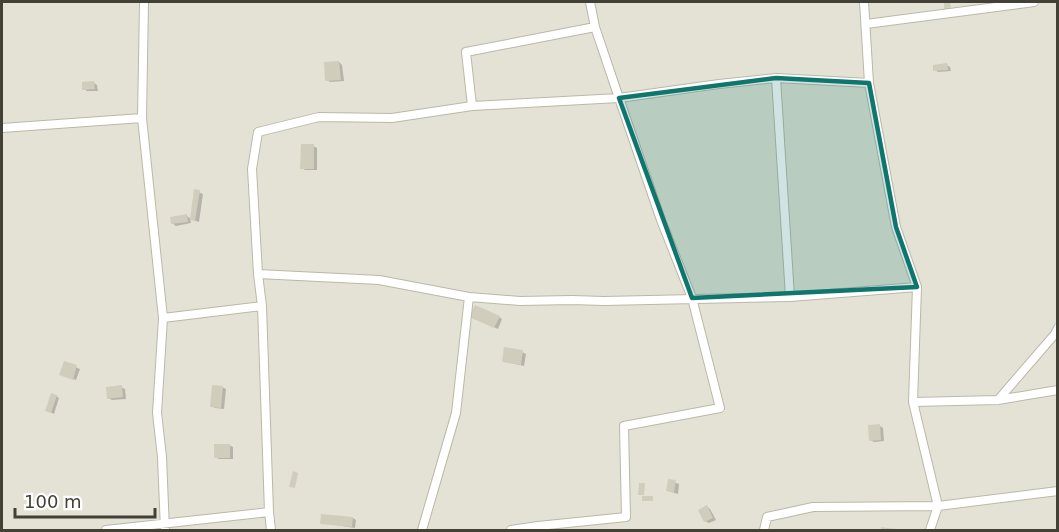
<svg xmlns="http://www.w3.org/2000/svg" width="1059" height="532" font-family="'DejaVu Sans',sans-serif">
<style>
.residential{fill:#e4e2d5}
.shadow{fill:#0003}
.building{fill:#d1cdbd}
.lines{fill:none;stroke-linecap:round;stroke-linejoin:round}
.street-casing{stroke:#bbb8aa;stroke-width:10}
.street{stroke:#fff;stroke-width:8}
.marked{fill:#0f766e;fill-opacity:0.2;stroke:#0f766e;stroke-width:4.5;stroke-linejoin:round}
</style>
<rect width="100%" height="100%" fill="#f1f0e6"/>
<path class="residential" d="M2 2H1057V530H2Z"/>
<path class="shadow" d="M339 62 342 65 344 81 330 82 327 80Z
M947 65 950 67 951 71 938 72 935 70Z
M94 83 97 85 98 91H87L84 89Z
M313 146 317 148V170H305L302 168Z
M196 191 203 194 199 222 190 219 191 223 176 226 172 223 187 216 191 219Z
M499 317 502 319 498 329 474 318Z
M522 352 526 354 524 366 503 361Z
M65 363 80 369 76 380 64 376Z
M121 387 125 389 126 399 112 400 108 398Z
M222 387 226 389 224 409 215 408 212 406Z
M56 396 59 398 54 414 50 412Z
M880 426 883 428 884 441 874 442 870 440Z
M229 445 233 447V459H219L216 457Z
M670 481 679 484 678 494 668 491Z
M707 507 710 509 716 520 709 523 705 521Z
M353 518 356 520 355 528 322 523Z"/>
<path class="building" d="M944 2H950L951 10H944Z
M339 61 341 80 325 81 324 62Z
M947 63 948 70 933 71V65Z
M94 81 95 89 82 90V82Z
M301 144H314V169H300Z
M194 189 200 190 195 221 190 220Z
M187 214 188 222 171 224 170 217Z
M475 305 500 316 494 328 469 317Z
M504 347 523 350 521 365 502 362Z
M64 361 77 365 73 380 59 375Z
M122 385 123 397 107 399 106 387Z
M212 385 223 386 221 408 210 407Z
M51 393 57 395 51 413 45 411Z
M880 424 881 440 869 441 868 425Z
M214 444H230V458H214Z
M293 471 298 473 295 488 289 487Z
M668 479 676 480 674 493 666 491Z
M639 483H645L644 495H638Z
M642 496H653V501H642Z
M707 505 713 518 704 522 698 510Z
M321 514 353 517 352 527 320 524Z
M881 527 896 529V530H881Z"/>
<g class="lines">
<g class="street-casing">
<path id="street" d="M144 2 142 118 163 318 157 413 162 457 165 530
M864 2 869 83 896 227 917 287 913 402 938 506 930 530
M866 24 1034 2
M472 106 466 52 595 27
M2 128 142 118
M258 274 262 306 269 512 271 530
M469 297 520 301 572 300 604 301 790 297 917 287
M790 297 776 78 869 83
M163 318 262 306
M998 400 1055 334 1058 328
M913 402 998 400 1058 390
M106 530 269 512
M422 530 456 413 469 297 379 280 258 274 252 169 258 132 319 117 392 118 472 106 619 98 719 84 776 78
M511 530 538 526 626 517 624 426 720 408 692 298 661 220 619 98 595 27 590 2
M764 530 767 517 813 507 938 506 1058 491"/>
</g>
<use href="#street" class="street"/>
</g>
<path class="marked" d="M776 78 869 83 896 227 917 287 692 298 619 98Z"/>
<rect width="1059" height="532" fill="none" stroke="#434036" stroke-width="6"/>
<path d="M15 508v9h140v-9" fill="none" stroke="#434036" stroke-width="3"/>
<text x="24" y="508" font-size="18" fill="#434036" stroke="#ffffff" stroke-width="4.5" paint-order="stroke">100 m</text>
</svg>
